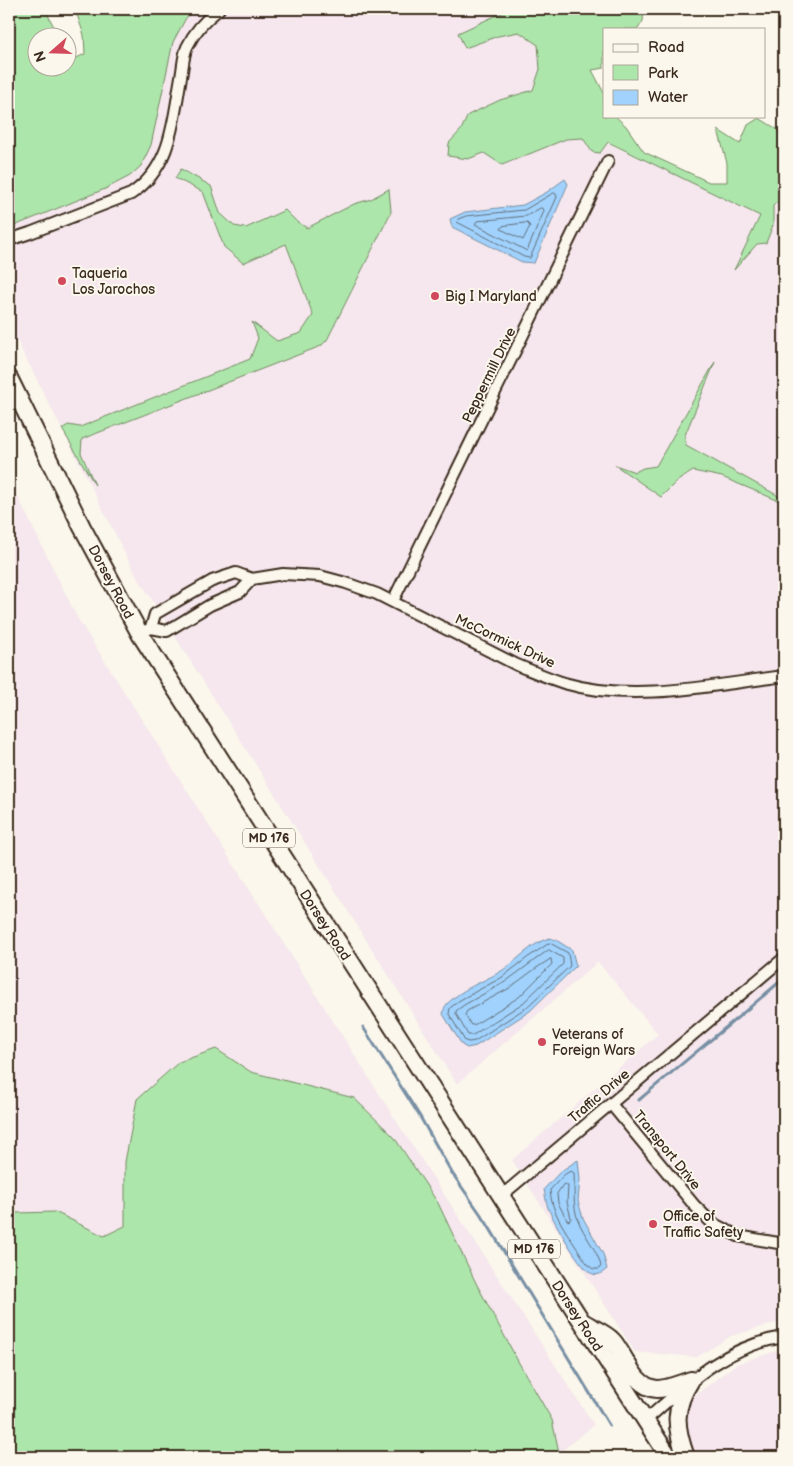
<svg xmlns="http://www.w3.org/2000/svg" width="793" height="1466" font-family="'Balsamiq Sans',sans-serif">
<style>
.built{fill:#f5e7ed}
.green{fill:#ade6aa;stroke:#748864}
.water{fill:#a0d2fd;stroke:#788fa4}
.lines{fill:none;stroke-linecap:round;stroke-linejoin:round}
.shore{stroke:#636d77;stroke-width:1}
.stream{stroke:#788fa4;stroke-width:3}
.minor-casing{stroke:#3b2a1e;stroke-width:14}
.primary-casing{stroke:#3b2a1e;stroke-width:20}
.minor{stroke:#fbf7ec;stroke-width:10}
.primary{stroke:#fbf7ec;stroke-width:16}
.poi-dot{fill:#d1495b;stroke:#fbf7ec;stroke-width:2}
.labels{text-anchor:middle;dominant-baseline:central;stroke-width:4;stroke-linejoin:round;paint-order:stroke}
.shield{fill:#fbf7ec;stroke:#75685c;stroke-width:1}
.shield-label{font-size:12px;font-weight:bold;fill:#3b2a1e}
.poi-label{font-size:14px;fill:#3b2a1e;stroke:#fbf7ec;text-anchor:start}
.street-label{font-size:14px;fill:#3b2a1e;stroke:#fbf7ec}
</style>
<rect width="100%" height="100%" fill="#fbf7ec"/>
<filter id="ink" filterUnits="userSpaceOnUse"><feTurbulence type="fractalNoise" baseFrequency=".02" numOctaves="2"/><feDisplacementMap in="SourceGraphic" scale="10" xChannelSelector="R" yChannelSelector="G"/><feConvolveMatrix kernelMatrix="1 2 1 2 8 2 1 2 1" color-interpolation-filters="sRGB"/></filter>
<g filter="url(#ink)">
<path class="built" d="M195 9H524L582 132 753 209 784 192V1322L772 1324 731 1336 697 1357 635 1352 512 1160 658 1034 598 962 457 1084 135 573 9 325V221L170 46 186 18Z
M9 479 78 619 397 1122 594 1425 564 1449 572 1457H9Z
M779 1350H784V1457H698L685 1435 683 1419 693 1397 736 1364Z"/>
<path class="green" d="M9 9H45L59 37 38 38V68H68V56L70 61 85 54 84 35 75 9H195L186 18 173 42 151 145 141 166 130 176 105 189 9 228Z
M510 9H644L643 21 638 29H604V68L592 70 604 93V116H615L626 126 644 152 709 182H727V163L718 130 740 144 748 125 759 118 777 129 784 142V195L773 206V225L766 243 757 244 734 270 760 216 608 142 600 153 592 152 583 138 566 139 502 165 484 153 468 159 448 156 449 143 461 130 468 115 500 100 533 90 540 69 538 45 519 32 498 36 465 48 458 33Z
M181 169 211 186 220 213 234 226 246 228 285 210 296 221 307 228 354 204 371 199 389 189 391 212 327 340 321 346 82 439 81 453 95 485 62 429 68 425 80 427 250 359 258 338 252 322 277 341 301 333 313 315 286 244 243 263 224 247 203 192 175 178Z
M715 362 685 435 686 445 784 499V503L722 477 693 471 676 482 661 497 615 465 635 472 643 468 656 466Z
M216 1049 251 1072 354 1098 394 1137 438 1203 476 1283 519 1363 552 1420 560 1457H9V1240L16 1213 55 1212 104 1236 125 1226V1162L137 1099 179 1062Z"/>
<path class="water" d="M565 179 568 184 534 263 522 262 452 227 450 219 465 212 523 205 547 192Z
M550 938 556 940 572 950 576 966 530 1011 476 1046 467 1048 462 1045 443 1014C444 1010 444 1007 447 1004 460 990 482 982 498 973 515 964 531 942 550 938Z
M578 1160 580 1179 578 1201 583 1218 603 1254 607 1269C602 1273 599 1276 593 1274 582 1272 553 1220 548 1208 546 1202 545 1195 544 1189L561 1171Z"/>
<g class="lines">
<path class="shore" d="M554 193 556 194 557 197 530 258 524 257 457 222 458 219 466 216 524 210Z
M541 208 543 209 544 211 527 251 475 224 477 221 526 216Z
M527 223 530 226 523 240 501 229 503 226Z
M550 943 568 953 570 966 527 1007 475 1041 469 1042 465 1041 449 1014 450 1008 460 1000 501 978 527 958Z
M549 950 563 958V964L523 1003 473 1035H468L456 1014V1011L464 1005 505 982Z
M551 959 552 964 519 997 474 1025H471L465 1015 467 1011 508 989 535 969Z
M571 1171 574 1173C575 1189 572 1204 578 1220 584 1236 597 1249 601 1266L599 1269H593C585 1263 582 1255 576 1247 565 1230 551 1211 550 1190L564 1175Z
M564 1184 568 1186 567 1202 571 1218 569 1221 567 1220 558 1203 557 1194Z"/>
<path class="stream" d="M363 1027 419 1115 452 1173 486 1222 609 1425
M639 1100C687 1059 736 1020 784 978"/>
<g class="minor-casing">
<path id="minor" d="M9 240 30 233 131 194C172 167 173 121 181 77 183 68 183 56 187 47 194 32 206 19 219 9
M393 601 608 161
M151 628 155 614 212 581 236 573 252 579 283 574 320 576 346 583 377 594 517 665C532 671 548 678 564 683 632 703 714 685 784 676
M145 631 151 628 167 631 210 605 240 592 252 579
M611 1104 694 1205 712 1223 738 1236 784 1244
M500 1197 784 958
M645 1421C688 1383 725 1346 784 1337"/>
</g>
<g class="primary-casing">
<path id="primary" d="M9 378 82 527 140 634 669 1457
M583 1322C592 1328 606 1333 613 1341 626 1356 633 1387 657 1389 668 1389 681 1383 691 1380
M686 1457C675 1427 673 1408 691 1380"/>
</g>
<use href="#minor" class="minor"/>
<use href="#primary" class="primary"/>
</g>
</g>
<g class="poi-dot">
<circle cx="62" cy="281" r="5"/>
<circle cx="435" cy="296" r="5"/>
<circle cx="542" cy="1042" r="5"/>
<circle cx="653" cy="1224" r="5"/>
</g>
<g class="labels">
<g class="shield">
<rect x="243" y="828.5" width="52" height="19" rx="4"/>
<rect x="508" y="1239.5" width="52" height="19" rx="4"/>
</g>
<g class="shield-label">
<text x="269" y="838">MD 176</text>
<text x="534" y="1249">MD 176</text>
</g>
<g class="poi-label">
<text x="72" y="273">Taqueria<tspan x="72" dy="16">Los Jarochos</tspan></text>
<text x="445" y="296">Big I Maryland</text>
<text x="552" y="1034">Veterans of<tspan x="552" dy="16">Foreign Wars</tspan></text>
<text x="663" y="1216">Office of<tspan x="663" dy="16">Traffic Safety</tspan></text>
</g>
<g class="street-label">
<text transform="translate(489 375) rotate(-64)">Peppermill Drive</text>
<text transform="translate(111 582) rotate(62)">Dorsey Road</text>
<text transform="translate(505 641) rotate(25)">McCormick Drive</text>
<text transform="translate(325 925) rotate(57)">Dorsey Road</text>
<text transform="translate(599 1096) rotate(-40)">Traffic Drive</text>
<text transform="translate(667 1150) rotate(51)">Transport Drive</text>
<text transform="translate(577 1316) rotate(57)">Dorsey Road</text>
</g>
</g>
<rect width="793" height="1466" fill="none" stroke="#fbf7ec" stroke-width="30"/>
<rect x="15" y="15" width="763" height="1436" fill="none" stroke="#3b2a1e" stroke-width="2" filter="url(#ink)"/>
<rect x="603" y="28" width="162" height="90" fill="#fbf7ec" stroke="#aea59a"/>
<rect x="613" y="44" width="25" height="8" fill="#fbf7ec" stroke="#aea59a"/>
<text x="648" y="52" font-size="15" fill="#3b2a1e">Road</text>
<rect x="613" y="65" width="25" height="15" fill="#ade6aa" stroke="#aea59a"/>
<text x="648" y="78" font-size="15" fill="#3b2a1e">Park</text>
<rect x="613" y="90" width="25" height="15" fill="#a0d2fd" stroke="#aea59a"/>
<text x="648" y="102" font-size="15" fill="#3b2a1e">Water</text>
<g transform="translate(52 52) rotate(250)"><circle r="24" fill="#fbf7ec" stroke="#aea59a"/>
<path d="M0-4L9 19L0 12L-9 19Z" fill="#d1495b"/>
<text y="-8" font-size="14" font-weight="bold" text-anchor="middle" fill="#3b2a1e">N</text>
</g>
</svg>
